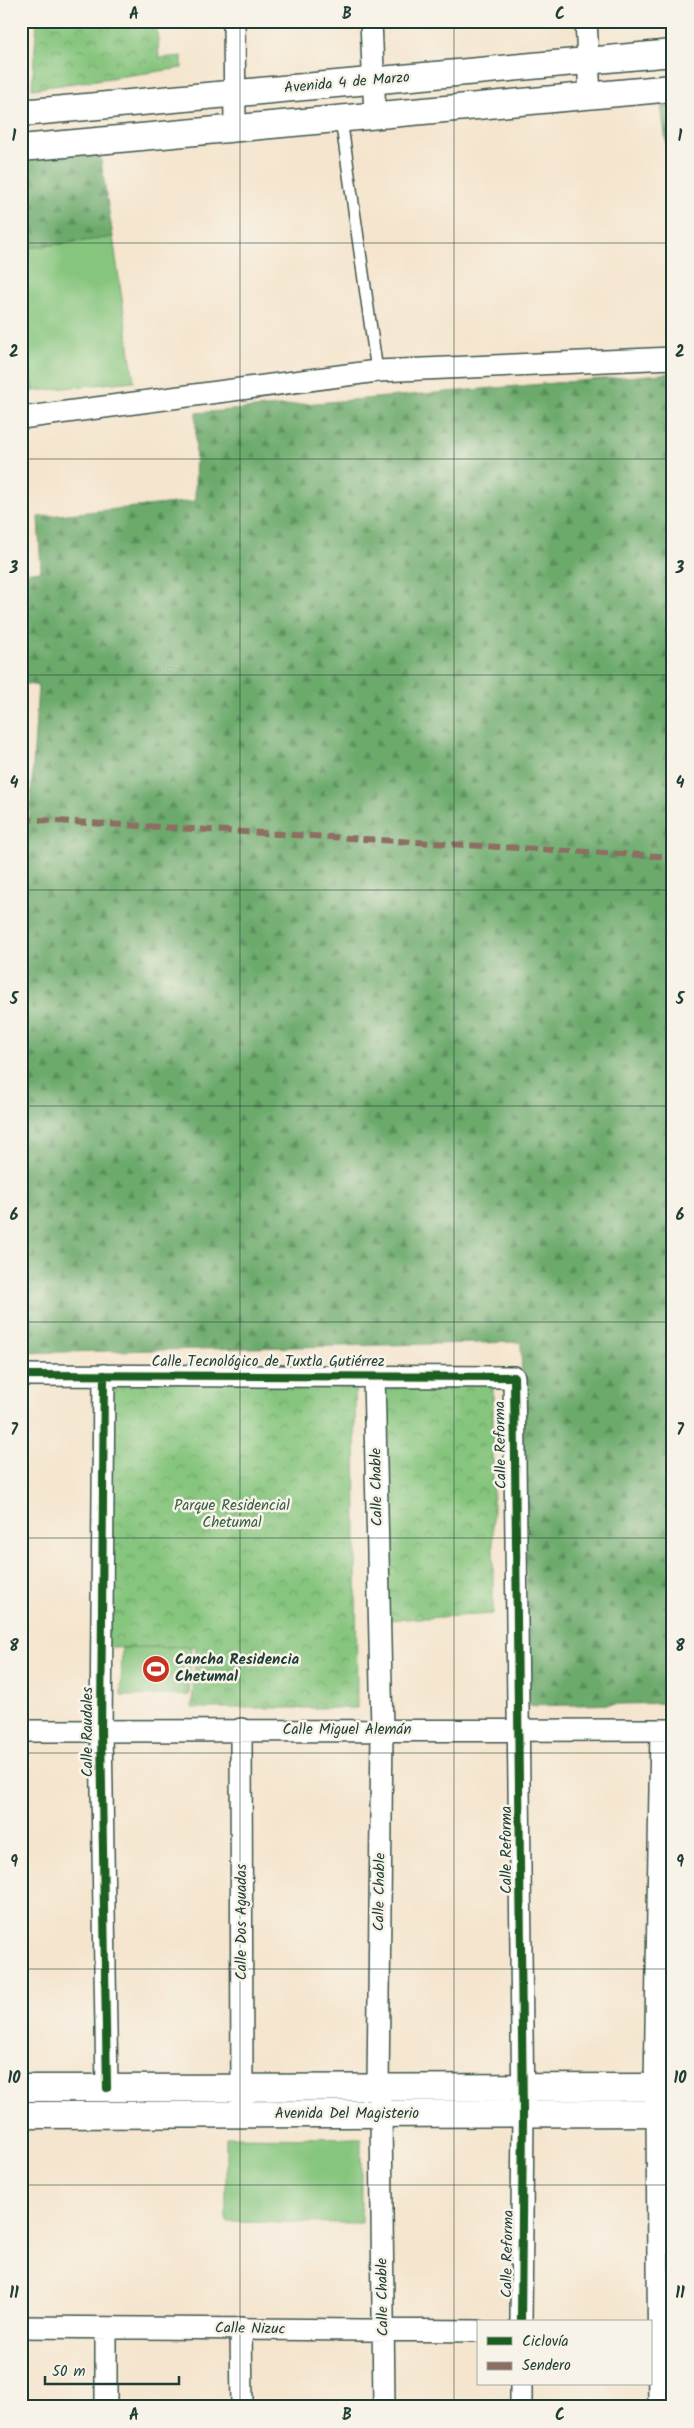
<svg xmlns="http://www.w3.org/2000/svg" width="694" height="2428" font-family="Kalam,sans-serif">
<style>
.grass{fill:#85c57d;stroke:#528158}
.forest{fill:url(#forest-firs);stroke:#467450}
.park{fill:url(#park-crowns);stroke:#528158}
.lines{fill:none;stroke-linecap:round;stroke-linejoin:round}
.service-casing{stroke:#3f564b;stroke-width:14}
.minor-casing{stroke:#3f564b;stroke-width:24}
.tertiary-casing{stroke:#3f564b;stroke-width:29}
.service{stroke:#fff;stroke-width:11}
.minor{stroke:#fff;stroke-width:21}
.tertiary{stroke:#fff;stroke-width:26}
.quiet{stroke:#8d6e63;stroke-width:6;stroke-dasharray:12 6;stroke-linecap:butt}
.cycleway-casing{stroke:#f7f3e8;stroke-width:11}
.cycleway{stroke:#1b5e20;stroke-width:8}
.grid{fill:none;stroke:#1f3d34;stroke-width:1;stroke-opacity:0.55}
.labels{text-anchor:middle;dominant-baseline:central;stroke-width:5;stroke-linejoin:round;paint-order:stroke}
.street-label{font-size:15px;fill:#1f3d34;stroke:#f7f3e8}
.park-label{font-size:15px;fill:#385f46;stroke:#f7f3e8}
.poi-label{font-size:15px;font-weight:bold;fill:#1f3d34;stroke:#f7f3e8;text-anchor:start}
.neatline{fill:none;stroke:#1f3d34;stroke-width:2}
.grid-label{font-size:16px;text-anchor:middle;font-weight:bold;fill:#1f3d34}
</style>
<defs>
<pattern id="forest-firs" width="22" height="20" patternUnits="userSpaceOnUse" patternTransform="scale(1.25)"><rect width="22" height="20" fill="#6caa6c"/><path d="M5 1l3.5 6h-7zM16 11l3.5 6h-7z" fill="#588c5a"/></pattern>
<pattern id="park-crowns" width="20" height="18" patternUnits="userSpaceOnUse" patternTransform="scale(1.25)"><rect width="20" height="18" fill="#85c57d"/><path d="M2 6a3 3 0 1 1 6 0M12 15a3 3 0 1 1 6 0" fill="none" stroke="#6ca167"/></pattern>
</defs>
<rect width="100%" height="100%" fill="#f7f3e8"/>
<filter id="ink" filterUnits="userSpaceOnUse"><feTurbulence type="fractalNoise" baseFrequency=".02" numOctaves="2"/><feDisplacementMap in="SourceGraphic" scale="10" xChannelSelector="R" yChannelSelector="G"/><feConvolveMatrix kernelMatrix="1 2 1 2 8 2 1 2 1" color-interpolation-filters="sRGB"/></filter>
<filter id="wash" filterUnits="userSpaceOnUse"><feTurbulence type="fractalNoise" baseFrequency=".0096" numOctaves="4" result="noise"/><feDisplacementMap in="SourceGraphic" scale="20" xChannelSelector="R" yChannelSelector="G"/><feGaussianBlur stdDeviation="1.12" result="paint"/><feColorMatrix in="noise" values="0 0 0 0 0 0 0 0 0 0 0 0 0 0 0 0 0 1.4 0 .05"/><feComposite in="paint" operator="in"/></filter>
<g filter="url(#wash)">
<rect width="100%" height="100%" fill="#f5e5ce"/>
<path class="grass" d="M113 237 134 381 34 391 21 313V249Z
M191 1646 189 1695 121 1696 122 1648Z
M226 2137 361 2138V2223L226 2222Z"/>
<path class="forest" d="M673 105V191L661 106Z
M99 149 113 237 21 249V157Z
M21 313 34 391 21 393Z
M673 373V1703L529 1706 521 1342 21 1353V828L29 827 38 686 21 683V573L41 571 38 517 195 501 196 413Z"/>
<path class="park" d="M37 21H157L159 58 182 56V68L32 89Z
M108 1380 355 1384 357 1708H192L196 1646 108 1648Z
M381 1382H493V1614L388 1620Z"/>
</g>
<g filter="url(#ink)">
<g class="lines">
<g class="service-casing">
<path id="service" d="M341 119 377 371"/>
</g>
<g class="minor-casing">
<path id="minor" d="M234 21 235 128
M371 21 375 116
M586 21 590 96
M21 418 377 371 673 358
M21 1375 514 1377 523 2114 521 2322
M104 1375 101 1731 107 2088
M374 1377 382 1730 378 2087 381 2114 384 2407
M241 1729 242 2104
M21 1731 673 1730
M21 2327 478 2331
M241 2328 242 2407
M521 2384V2407
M106 2407V2329
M659 2407 657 2113 655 2087 661 1730"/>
</g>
<g class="tertiary-casing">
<path id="tertiary" d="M21 113 673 53
M21 148 673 88
M21 2088 673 2087
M21 2115 673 2113"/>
</g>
<use href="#service" class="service"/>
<use href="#minor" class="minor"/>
<use href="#tertiary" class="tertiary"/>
<path class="quiet" d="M21 819 673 857"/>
<g class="cycleway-casing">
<path id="cycleway" d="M21 1375 514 1377 523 2114 521 2322
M104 1375 101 1731 107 2088"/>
</g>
<use href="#cycleway" class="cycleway"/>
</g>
</g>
<path class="grid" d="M240 21V2407M454 21V2407M21 243H673M21 459H673M21 675H673M21 890H673M21 1106H673M21 1322H673M21 1538H673M21 1753H673M21 1969H673M21 2185H673"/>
<defs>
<g id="stadium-disc" transform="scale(1.4375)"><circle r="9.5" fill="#c8321e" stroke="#f7f3e8"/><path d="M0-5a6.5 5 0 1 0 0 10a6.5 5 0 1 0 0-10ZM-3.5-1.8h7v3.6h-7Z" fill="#fff"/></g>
</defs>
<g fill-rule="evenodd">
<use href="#stadium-disc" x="156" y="1669"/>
</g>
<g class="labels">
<g class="street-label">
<text transform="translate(347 83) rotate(-5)">Avenida 4 de Marzo</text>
<text x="268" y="1362">Calle Tecnológico de Tuxtla Gutiérrez</text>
<text transform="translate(501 1445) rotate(-91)">Calle Reforma</text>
<text transform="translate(377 1487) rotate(-91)">Calle Chable</text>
<text x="347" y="1730">Calle Miguel Alemán</text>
<text transform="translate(88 1732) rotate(-90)">Calle Raudales</text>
<text transform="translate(507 1850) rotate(-90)">Calle Reforma</text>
<text transform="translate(380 1892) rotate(-89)">Calle Chable</text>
<text transform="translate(242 1922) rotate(-90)">Calle Dos Aguadas</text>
<text x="347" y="2114">Avenida Del Magisterio</text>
<text transform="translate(508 2254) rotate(-89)">Calle Reforma</text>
<text transform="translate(383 2297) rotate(-91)">Calle Chable</text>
<text transform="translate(250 2329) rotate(1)">Calle Nizuc</text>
</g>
<g class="park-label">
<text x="232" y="1506">Parque Residencial<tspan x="232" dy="17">Chetumal</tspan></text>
</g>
<g class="poi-label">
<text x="175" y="1660">Cancha Residencia<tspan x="175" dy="17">Chetumal</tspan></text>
</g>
</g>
<rect width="694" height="2428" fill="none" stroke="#f7f3e8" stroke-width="55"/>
<rect x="477" y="2320" width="175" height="65" fill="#f7f3e8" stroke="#a1aaa0"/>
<rect x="487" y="2337" width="25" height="8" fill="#1b5e20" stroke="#a1aaa0"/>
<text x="522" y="2346" font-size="15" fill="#1f3d34">Ciclovía</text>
<rect x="487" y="2362" width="25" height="8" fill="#8d6e63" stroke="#a1aaa0"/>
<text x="522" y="2370" font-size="15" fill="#1f3d34">Sendero</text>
<path d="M45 2376v8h134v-8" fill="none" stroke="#1f3d34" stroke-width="2.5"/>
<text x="52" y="2376" font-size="15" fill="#1f3d34" stroke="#f7f3e8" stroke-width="4" paint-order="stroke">50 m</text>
<rect x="28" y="28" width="638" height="2372" class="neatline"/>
<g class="grid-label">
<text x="134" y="19">A</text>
<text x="347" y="19">B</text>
<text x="560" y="19">C</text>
<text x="14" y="141">1</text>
<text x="680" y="141">1</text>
<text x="14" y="357">2</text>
<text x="680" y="357">2</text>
<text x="14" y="573">3</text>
<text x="680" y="573">3</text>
<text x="14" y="788">4</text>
<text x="680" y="788">4</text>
<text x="14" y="1004">5</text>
<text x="680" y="1004">5</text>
<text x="14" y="1220">6</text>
<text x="680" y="1220">6</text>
<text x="14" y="1435">7</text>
<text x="680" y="1435">7</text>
<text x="14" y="1651">8</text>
<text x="680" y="1651">8</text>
<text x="14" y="1867">9</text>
<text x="680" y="1867">9</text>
<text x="14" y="2083">10</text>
<text x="680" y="2083">10</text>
<text x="14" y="2298">11</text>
<text x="680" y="2298">11</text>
<text x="134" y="2420">A</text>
<text x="347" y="2420">B</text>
<text x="560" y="2420">C</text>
</g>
</svg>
